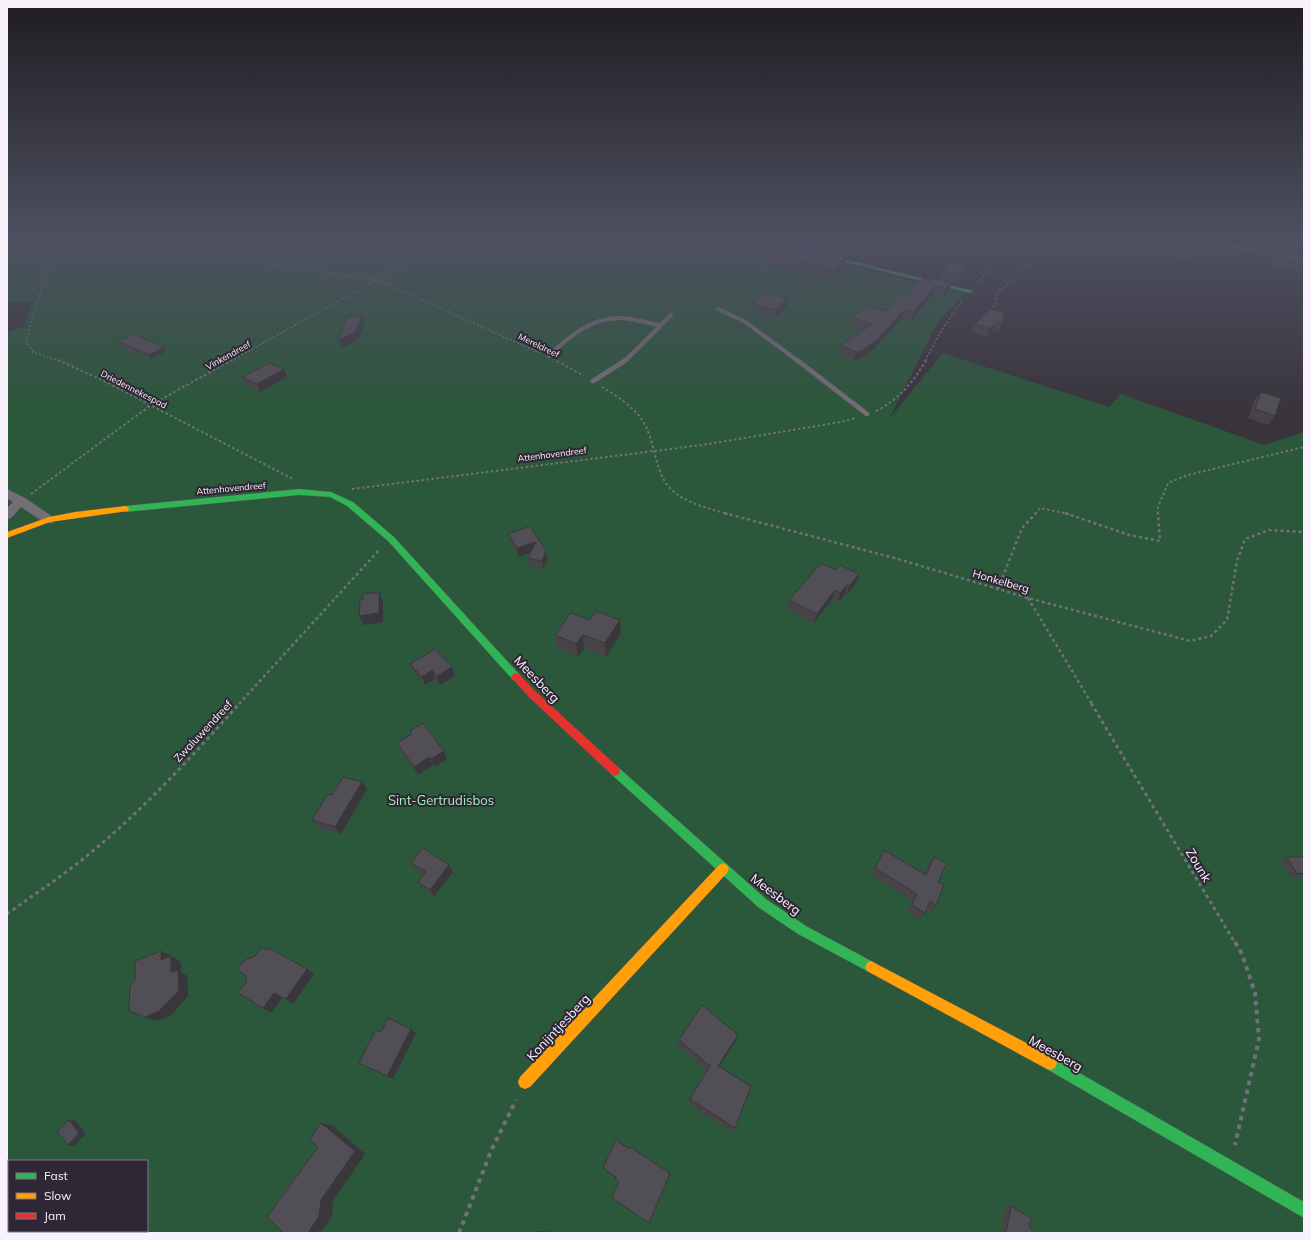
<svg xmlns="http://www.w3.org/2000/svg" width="1311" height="1240" font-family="Mulish,sans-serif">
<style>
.green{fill:#2b573a;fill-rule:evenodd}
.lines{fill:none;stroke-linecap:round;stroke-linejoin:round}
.lane-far1-casing{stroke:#545056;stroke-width:4.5}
.lane-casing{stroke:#545056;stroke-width:5.5}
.street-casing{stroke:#545056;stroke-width:1}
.fast-casing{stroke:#545056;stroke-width:1}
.slow-casing{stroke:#545056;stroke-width:1}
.jam-casing{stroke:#545056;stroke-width:1}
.path-far4{stroke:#747077;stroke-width:1.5;stroke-dasharray:2 2;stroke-linecap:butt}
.path-far3{stroke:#747077;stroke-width:2;stroke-dasharray:2.5 2.5;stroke-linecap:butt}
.path-far2{stroke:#747077;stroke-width:2.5;stroke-dasharray:3 3;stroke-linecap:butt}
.path-far1{stroke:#747077;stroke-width:3;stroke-dasharray:3.5 3.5;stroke-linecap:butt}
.path{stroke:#747077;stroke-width:4;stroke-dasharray:4.5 4.5;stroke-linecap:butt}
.lane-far1{stroke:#726f75;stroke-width:4}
.lane{stroke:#726f75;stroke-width:4.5}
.street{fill:#726f75;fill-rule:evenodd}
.fast{fill:#30b455;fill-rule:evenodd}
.slow{fill:#ff9f0a;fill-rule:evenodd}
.jam{fill:#e5322d;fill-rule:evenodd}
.wall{fill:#474349}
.shaded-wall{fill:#39373c}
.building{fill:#524e55;stroke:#39373c}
.labels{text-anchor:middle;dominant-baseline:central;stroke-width:4;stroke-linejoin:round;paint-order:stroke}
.far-street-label{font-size:9px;fill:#f8f2fc;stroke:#2f2735}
.street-label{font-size:11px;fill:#f8f2fc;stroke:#2f2735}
.near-street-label{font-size:13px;fill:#f8f2fc;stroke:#2f2735}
.near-park-label{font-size:13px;fill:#9df2b5;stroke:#2f2735}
</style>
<rect width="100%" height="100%" fill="#39343c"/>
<path class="green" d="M7 238H733L965 294 938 322 889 419 943 353 1109 407 1121 394 1264 445 1304 432V1233H7V518L15 510 7 505V332L24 326 33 301H7ZM9 1161H147V1231H9Z"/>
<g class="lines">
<g class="lane-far1-casing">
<path id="lane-far1" d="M718 309 744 321 798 361
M549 356C569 336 592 317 622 318 634 319 647 323 659 325
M625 361 671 315"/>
</g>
<g class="lane-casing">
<path id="lane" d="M797 360 867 414
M593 381 626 360"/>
</g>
<g class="street-casing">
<path id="street" d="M7 489 25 498 53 517 55 520 53 523H45L21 507 11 518 7 519V508L13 502 7 498Z"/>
</g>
<g class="fast-casing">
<path id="fast" d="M749 238H758L973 291 970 293Z
M1182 238H1193L1304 257V261Z
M299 489 331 492 353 502 394 537 519 674 521 677 519 680 516 681 513 680 388 541 347 506 330 497 299 495 125 512 121 509 125 506Z
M615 766 619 768 766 899 806 926 875 963 877 967 875 971 871 973 867 971 798 934 758 907 611 774 610 771 611 768Z
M1050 1056 1304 1202V1218L1045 1068 1043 1063 1045 1058Z"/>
</g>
<g class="slow-casing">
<path id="slow" d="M125 506 128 507 129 509 128 511 50 522 7 538V532L49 517 75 512Z
M723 863 727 865 729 869 727 873 530 1087 525 1089 520 1087 518 1082 520 1077 719 865Z
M871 961 1055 1058 1057 1063 1055 1068 1050 1070 1045 1068 867 971 865 967 867 963Z"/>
</g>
<g class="jam-casing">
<path id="jam" d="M516 673 519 674 534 690 619 768 620 771 619 774 615 776 611 774 528 696 511 677 513 674Z"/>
</g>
<path class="path-far4" d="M181 238 189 245 212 254 247 261 378 280 540 353
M51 256 26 341 33 352 60 361
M7 262 181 238
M977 283 1016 238
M993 307 996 304 997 293 1015 279 1033 259 1059 238
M231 361 452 238
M925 361 941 331 963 300"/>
<path class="path-far3" d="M58 360 102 380 293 479
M557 361 584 376
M602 387C616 395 638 410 645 425 654 442 655 464 664 480 675 501 707 508 728 514
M876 411C899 399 913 383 926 360
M352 489 702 445 841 422 856 418
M31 494 151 405 232 360
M1035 514 1040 508 1069 514
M1158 514V507L1168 483 1188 475 1304 447"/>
<path class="path-far2" d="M724 513 898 559 1028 598 1190 641 1211 636 1227 620 1237 561 1245 539 1269 530 1304 532
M1065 513 1129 535 1160 541 1158 513
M998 589 1022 528 1036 513
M1028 598 1092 704
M239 704 380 549"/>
<path class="path-far1" d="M1091 703 1235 943
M7 914C29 898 52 883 74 866 135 819 188 761 240 703"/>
<path class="path" d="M1235 942 1242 954 1255 993 1259 1039 1235 1145
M459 1233 491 1151 516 1100"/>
<use href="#lane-far1" class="lane-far1"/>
<use href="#lane" class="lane"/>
<use href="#street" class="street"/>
<use href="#fast" class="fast"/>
<use href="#slow" class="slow"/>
<use href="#jam" class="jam"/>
</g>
<path class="wall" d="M786 238H856L863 240 861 248 851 258 786 242Z
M1110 238H1138L1133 247 1109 241Z
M1161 238H1202L1200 254 1196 262 1157 255Z
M1243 238H1298L1299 245 1294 253 1303 264 1298 272 1270 265V261L1259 259 1258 255 1263 247 1266 248 1244 244Z
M765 252 844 265 832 278 764 260Z
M967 266 964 274 956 283 952 282 949 291 943 298 932 295 911 321 902 318 875 348 861 359 854 360 840 354 841 345 863 331 851 327 852 318 886 311 930 281 939 279 942 271Z
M788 299 787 307 775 318 767 317 755 313V311H753V302Z
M1002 322 999 331 992 332 987 337 972 332 975 324Z
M118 341 166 351 151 359 121 346Z
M284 369 287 377 260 392 245 384 242 377Z
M1261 392 1275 416 1268 425 1248 418 1254 401Z
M508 534 547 560 543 569 529 566 528 558 531 552 519 557 510 542Z
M836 570 859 574 856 583 847 595 845 594 838 602 832 599 814 623 787 609 789 600Z
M621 633 606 657 584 648 578 657 557 648 555 635Z
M410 664 452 667 455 676 440 685 435 679 425 685 414 672Z
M410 731 447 759 435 767 433 765 418 775 401 751 397 743 411 734Z
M362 782 367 789 341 834 318 828 312 820 332 795Z
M884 850 924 874 929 863 934 857 938 882 936 905 931 911 927 909 925 913 920 919 907 912 912 900 871 875Z
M1287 857H1304V877H1291L1281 860Z
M411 863 449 865 453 872 434 896 423 888 418 882 424 875 416 870Z
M171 956 181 962V972L187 976 188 996 170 1016 155 1021 129 1011 135 980Z
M381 1032 416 1033 393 1079 359 1063Z
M738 1035 735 1042 719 1067 735 1128 732 1132 689 1104 690 1099 707 1071 678 1046 679 1040Z
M1006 1206H1011L1029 1227 1033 1233H1001Z"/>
<path class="shaded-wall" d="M7 238H17L7 244Z
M863 240 861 248 851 258 853 249Z
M846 257 844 265 832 278 834 269Z
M967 266 964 274 956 283 959 275Z
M952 282 949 291 943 298 946 289Z
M935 286 932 295 911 321 914 312Z
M788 299 787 307 775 318 777 309Z
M904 310 902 318 875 348 861 359 854 360 856 352Z
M362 316 364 324 358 340 342 348 339 340Z
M996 323 992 332 987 337 990 329Z
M164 347 166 351 151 359 149 355Z
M284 369 287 377 260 392 257 384Z
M536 542 537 550 519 557 517 548Z
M546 551 547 560 543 569 542 561Z
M859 574 856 583 847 595 849 586Z
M847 585 845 594 838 602 840 593Z
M835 590 832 599 814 623 817 614Z
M379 592 383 601V622L364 625 359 616Z
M620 620 621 633 606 657 605 643Z
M583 635 584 648 578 657 576 644Z
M452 667 455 676 440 685 437 676Z
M432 670 435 679 425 685 422 677Z
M444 751 447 759 435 767 431 759Z
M429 757 433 765 418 775 414 767Z
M362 782 367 789 341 834 335 827Z
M449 865 453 872 434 896 430 890Z
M161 951 171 956 161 960Z
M171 956 181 962V972L187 976 188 996 170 1016 155 1021 145 1017 171 972Z
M307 969 314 974 293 1004 286 999Z
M274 993 282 998 271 1013 263 1008Z
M411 1029 416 1033 393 1079 387 1076Z
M738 1035 735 1042 716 1072 718 1066Z
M69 1120 76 1121 86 1134 74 1146 68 1145Z
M321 1123 333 1126 365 1154 333 1201 332 1216 320 1233H308Z"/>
<path class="building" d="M805 238H856L863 240 853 249Z
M1163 238H1202L1200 254 1161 247Z
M1262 238H1298L1299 245Z
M778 241 846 257 834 269 765 252Z
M1263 247 1301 254 1303 264 1275 256V253L1264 251Z
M952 262 967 266 959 275 942 271Z
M934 278 952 282 946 289 935 286 914 312 904 310 877 340 863 350 856 352 841 345 872 324 852 318 866 305 886 311 900 295 906 297 922 279 930 281Z
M766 292 788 299 777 309 768 308 756 304 757 303 753 302Z
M992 309 1005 313 1002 322 996 323 990 329 975 324 988 311Z
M362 316 355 332 339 340 347 317Z
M134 334 164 347 149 355 118 341Z
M269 363 284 369 257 384 242 377Z
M1261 392 1281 398 1275 416 1255 409Z
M530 526 546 551 542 561 528 558 536 542 517 548 508 534Z
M821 563 836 570 840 565 859 574 849 586 847 585 840 593 835 590 817 614 789 600Z
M379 592V613L359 616 360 600 363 599V594Z
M596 611 620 620 605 643 583 635 576 644 555 635 571 613 590 620Z
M435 649 452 667 437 676 432 670 422 677 410 664Z
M423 723 444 751 431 759 429 757 414 767 397 743 412 734 410 731Z
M343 777 362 782 335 827 312 820 328 794 332 795Z
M423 848 449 865 430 890 418 882 426 872 411 863Z
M884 850 926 875 934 857 947 863 938 882 944 885 936 905 930 901 925 913 912 905 917 894 875 868Z
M1287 857H1304V873L1297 874Z
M262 947 268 950 269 948 307 969 286 999 274 993 263 1008 238 993 247 981 245 979 247 976 237 970 243 961 255 956Z
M161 951V960L171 956V972L178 970 179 991 159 1011 145 1017 129 1011 130 986 135 980V961Z
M702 1005 738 1035 718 1066 751 1086 735 1128 690 1099 710 1066 679 1040Z
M388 1018 411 1029 387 1076 359 1063 376 1030 381 1032Z
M69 1120 79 1133 68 1145 57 1131Z
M321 1123 355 1151 321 1200 319 1216 308 1233H284L267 1217 318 1147 310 1139Z
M616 1140 629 1149 630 1147 670 1173 649 1223 612 1198 619 1182 615 1179 616 1177 603 1168Z
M1011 1206 1031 1218 1029 1227 1033 1230V1233H1006Z
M549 1231V1233H533V1232Z"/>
<linearGradient id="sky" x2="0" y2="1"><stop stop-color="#1f1d21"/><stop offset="0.58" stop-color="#4e5061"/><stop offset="1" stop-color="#4e5061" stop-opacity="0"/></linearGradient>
<rect width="1311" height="412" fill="url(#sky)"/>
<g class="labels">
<g class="far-street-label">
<text transform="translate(539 345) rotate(26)">Mereldreef</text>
<text transform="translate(228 355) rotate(-29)">Vinkendreef</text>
<text transform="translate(134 389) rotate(27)">Driedennekespad</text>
<text transform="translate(552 454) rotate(-7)">Attenhovendreef</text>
<text transform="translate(231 488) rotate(-5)">Attenhovendreef</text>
</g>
<g class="street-label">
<text transform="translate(1001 581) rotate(16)">Honkelberg</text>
<text transform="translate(203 731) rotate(-47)">Zwaluwendreef</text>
</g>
<g class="near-street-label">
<text transform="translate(537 679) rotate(46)">Meesberg</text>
<text transform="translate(1199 865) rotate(59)">Zounk</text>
<text transform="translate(776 894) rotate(37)">Meesberg</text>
<text transform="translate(558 1027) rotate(-47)">Konijntjesberg</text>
<text transform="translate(1056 1053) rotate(29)">Meesberg</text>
</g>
<g class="near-park-label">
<text x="441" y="800">Sint-Gertrudisbos</text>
</g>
</g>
<rect width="1311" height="1240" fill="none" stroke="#f8f2fc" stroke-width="16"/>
<rect x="8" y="1160" width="140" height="72" fill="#2f2735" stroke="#7f7885"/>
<rect x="16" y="1173" width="20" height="6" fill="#30b455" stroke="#7f7885"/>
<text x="44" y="1180" font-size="12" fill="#f8f2fc">Fast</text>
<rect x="16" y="1193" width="20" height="6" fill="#ff9f0a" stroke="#7f7885"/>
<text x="44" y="1200" font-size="12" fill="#f8f2fc">Slow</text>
<rect x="16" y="1213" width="20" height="6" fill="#e5322d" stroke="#7f7885"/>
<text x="44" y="1220" font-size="12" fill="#f8f2fc">Jam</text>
</svg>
